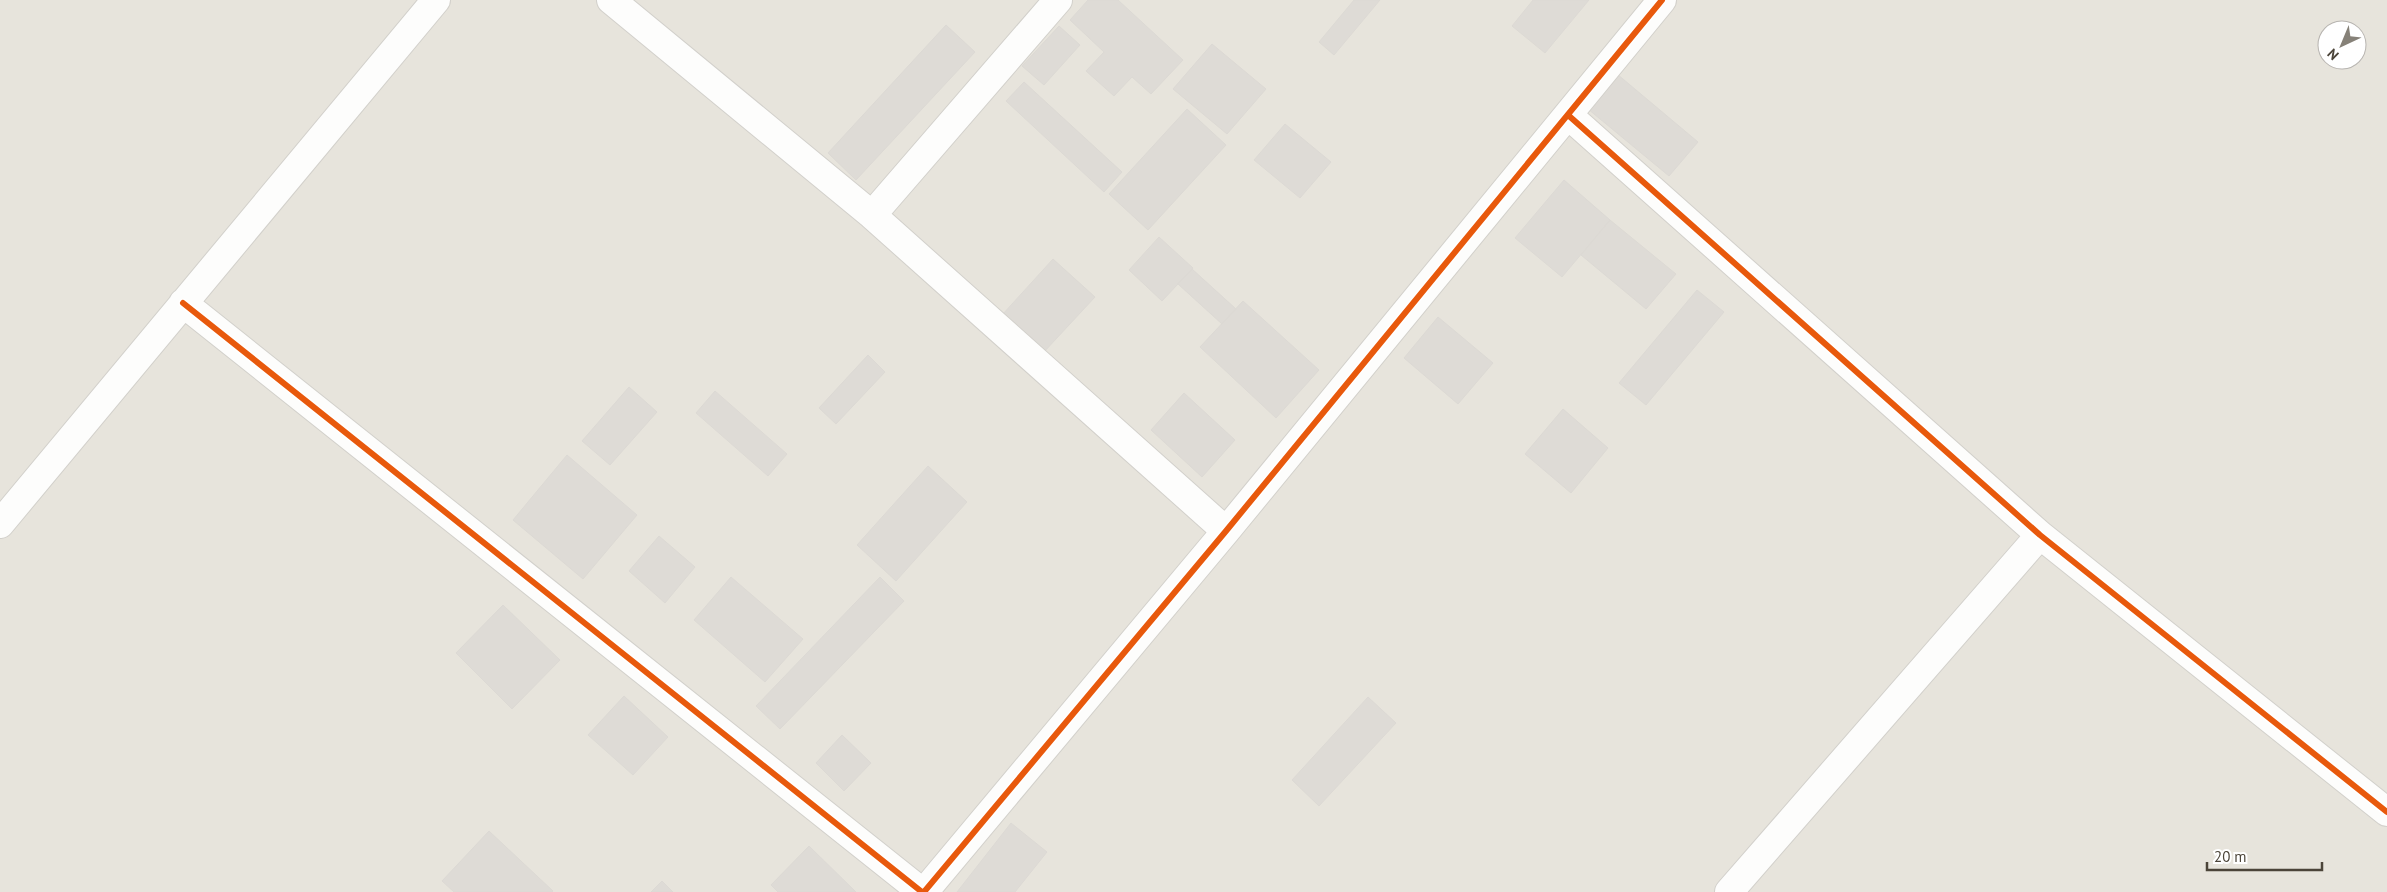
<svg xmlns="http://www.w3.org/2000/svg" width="2387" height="892" font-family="'PT Sans',sans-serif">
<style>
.residential{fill:#e7e4dc;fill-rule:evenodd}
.building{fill:#dedbd6;stroke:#dcd9d4}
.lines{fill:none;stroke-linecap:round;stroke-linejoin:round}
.minor-casing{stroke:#d2d0cb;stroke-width:30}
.minor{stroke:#fdfdfc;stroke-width:28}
.cycleway-casing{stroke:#fff;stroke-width:9}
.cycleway{stroke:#e8590c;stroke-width:6}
</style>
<rect width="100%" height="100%" fill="#f4f2ee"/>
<path class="residential" d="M0 0H2387V892H0ZM2327 30H2357V60H2327Z"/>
<path class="building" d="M1088 0H1118L1183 60 1151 94 1132 77 1114 96 1086 71 1104 52 1070 20Z
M1354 0H1380L1334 55 1319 42Z
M1533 0H1589L1545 53 1512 26Z
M946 25 975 52 856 180 828 153Z
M1059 26 1080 45 1044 85 1022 66Z
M1212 44 1266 89 1227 134 1173 89Z
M1617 74 1698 142 1669 176 1588 109Z
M1024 82 1122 172 1104 192 1006 101Z
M1187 109 1226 145 1148 230 1109 194Z
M1285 124 1331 162 1300 198 1254 160Z
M1564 180 1610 220 1562 277 1515 238Z
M1610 220 1676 274 1646 309 1581 255Z
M1159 237 1193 268 1162 301 1129 270Z
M1053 259 1095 297 1043 353 1002 315Z
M1192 269 1236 309 1222 324 1178 284Z
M1697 290 1724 312 1646 405 1619 383Z
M1243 301 1319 370 1276 418 1200 347Z
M1438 317 1493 363 1458 404 1404 358Z
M868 355 885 372 836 424 819 408Z
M629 387 657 412 610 465 582 441Z
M715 391 787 454 768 476 696 413Z
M1184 393 1235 440 1202 477 1151 430Z
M1563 409 1608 448 1571 493 1525 454Z
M567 455 637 515 583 579 513 520Z
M928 466 967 502 896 581 857 545Z
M659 536 695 567 665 603 629 571Z
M731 577 803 639 765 682 694 620Z
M880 577 904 601 780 729 756 706Z
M503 605 560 660 512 709 456 653Z
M624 696 668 737 633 775 588 735Z
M1368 697 1396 723 1319 806 1292 780Z
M842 735 871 763 844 791 816 763Z
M1011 823 1047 852 1015 892H957Z
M489 831 553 891 552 892H454L442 881Z
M809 846 856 892H778L771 885Z
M662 881 673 892H651Z"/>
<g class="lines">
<g class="minor-casing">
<path id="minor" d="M611 0 872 215 1226 531
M1568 115 2040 535 2387 812
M872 215 1058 0
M183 303 922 892
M0 524 436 0
M924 892 1226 531 1662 0
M1729 892 2040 535"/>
</g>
<use href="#minor" class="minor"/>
<g class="cycleway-casing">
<path id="cycleway" d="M1568 115 2040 535 2387 812
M183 303 922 892
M924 892 1226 531 1662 0"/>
</g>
<use href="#cycleway" class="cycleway"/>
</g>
<g transform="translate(2342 45) rotate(224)"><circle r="24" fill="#ffffff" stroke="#b7b4b0"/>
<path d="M0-4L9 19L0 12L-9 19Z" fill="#868178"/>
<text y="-8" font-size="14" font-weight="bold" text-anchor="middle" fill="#4b4439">N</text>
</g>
<path d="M2207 862v8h115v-8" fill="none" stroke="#4b4439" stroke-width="2.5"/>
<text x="2214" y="862" font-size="15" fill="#4b4439" stroke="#ffffff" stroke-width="4" paint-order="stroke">20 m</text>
</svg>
